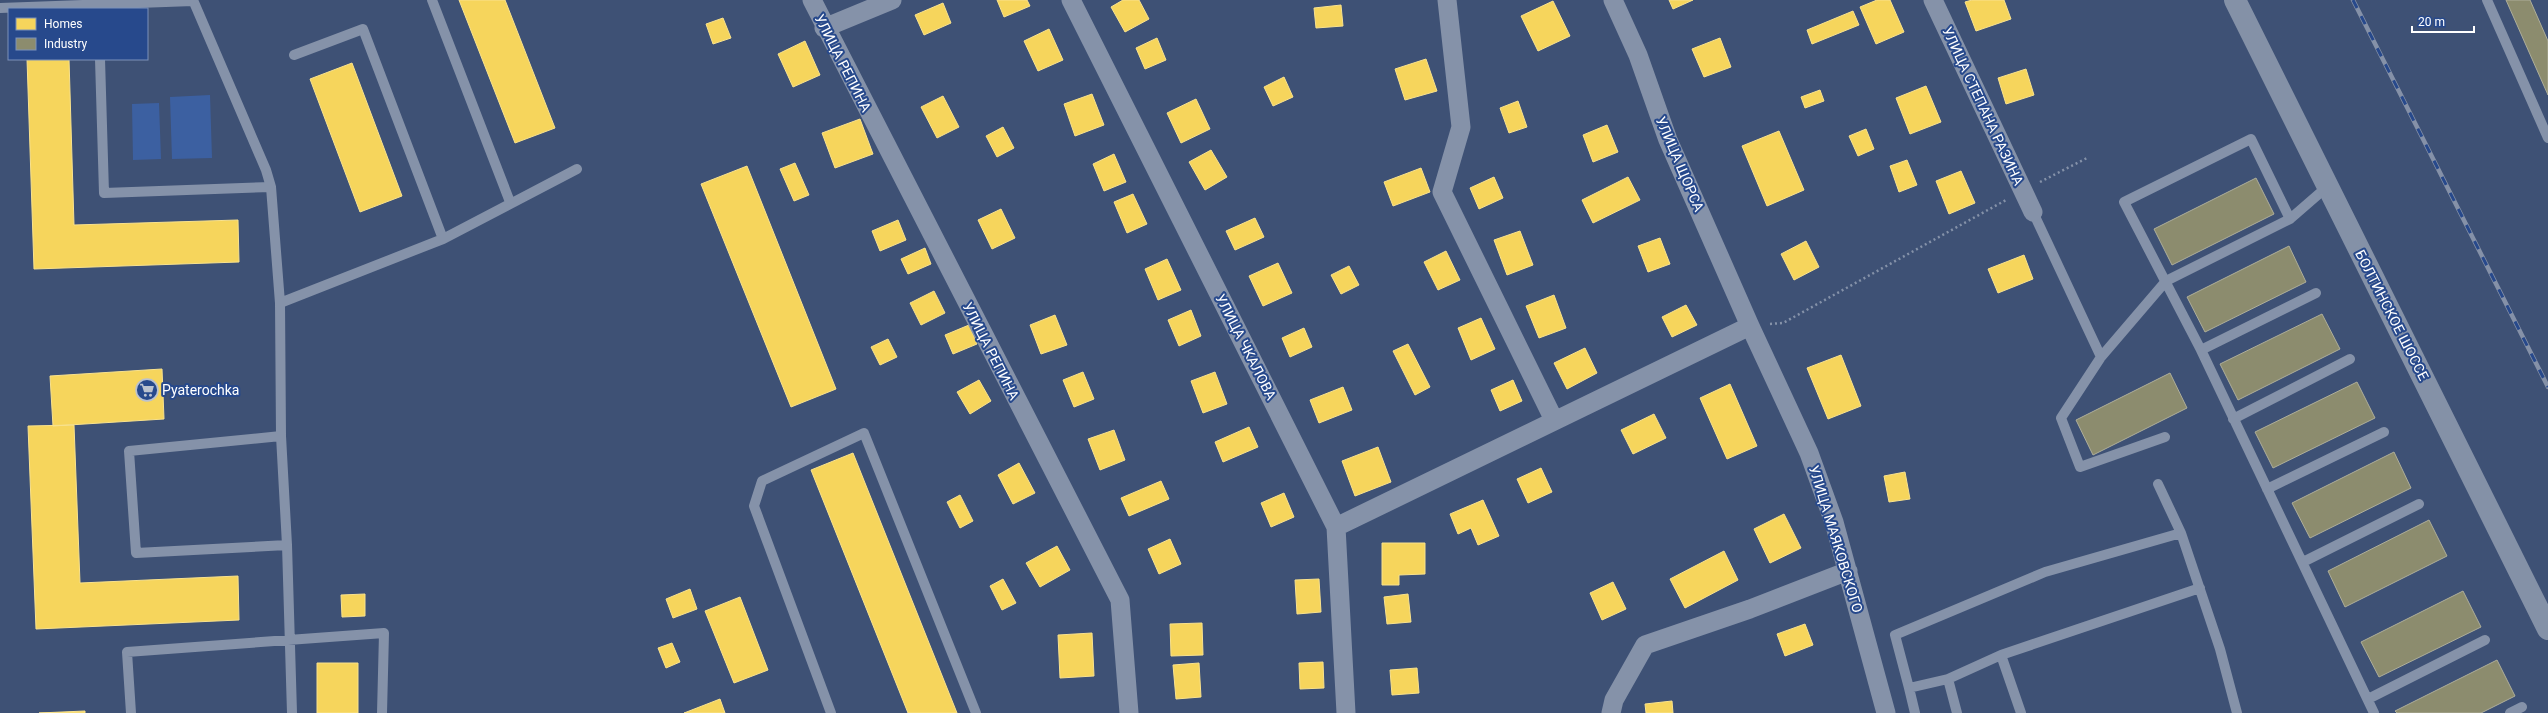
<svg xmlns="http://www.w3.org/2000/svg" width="2548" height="713" font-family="Roboto,sans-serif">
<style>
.green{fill:#3c60a1}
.homes{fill:#f6d55c;stroke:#f9e28d}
.industry{fill:#8c8c6e;stroke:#aeae9a}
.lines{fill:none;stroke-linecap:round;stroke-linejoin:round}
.path{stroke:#8592a9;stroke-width:2.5;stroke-dasharray:2 3;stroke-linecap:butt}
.lane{stroke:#8592a9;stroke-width:10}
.street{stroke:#8592a9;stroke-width:19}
.primary{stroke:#8491a7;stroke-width:22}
.rail-casing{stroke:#8591a8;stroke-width:4.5}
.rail{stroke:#27498c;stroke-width:3;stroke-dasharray:9;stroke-linecap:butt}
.labels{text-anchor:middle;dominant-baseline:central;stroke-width:4;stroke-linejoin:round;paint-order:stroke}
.street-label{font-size:14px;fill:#fff;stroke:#27498c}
.poi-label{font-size:14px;fill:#fff;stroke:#27498c;text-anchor:start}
</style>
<rect width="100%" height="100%" fill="#3e5175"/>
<path class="green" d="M210 95 212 158 172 159 170 97Z
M159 103 161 159 133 160 132 104Z"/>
<path class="homes" d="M459 0H505L555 128 515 143Z
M997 0H1027L1030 6 1004 17Z
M1123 0H1139L1149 19 1125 32 1111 7Z
M1669 0H1693L1673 9Z
M1877 0H1890L1904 32 1876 44 1860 7Z
M1972 0H2004L2011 19 1976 31 1965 2Z
M1553 1 1570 36 1538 51 1521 16Z
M943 3 951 23 924 35 915 15Z
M1341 5 1343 26 1316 28 1314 8Z
M1853 11 1859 25 1812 44 1807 30Z
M723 18 731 38 713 44 706 24Z
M1049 29 1063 60 1038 71 1024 41Z
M1157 38 1166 60 1145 69 1136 48Z
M1720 38 1731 67 1704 77 1692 49Z
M805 41 820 75 793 87 778 54Z
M27 59H69L74 225 238 220 239 262 34 269Z
M1426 59 1437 91 1405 100 1395 69Z
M352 63 402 196 360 212 310 79Z
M2026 69 2034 95 2006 104 1998 78Z
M1284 77 1293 97 1273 106 1264 87Z
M1926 86 1941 122 1910 134 1896 98Z
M1820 90 1824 101 1805 108 1801 97Z
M1092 94 1104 125 1075 136 1064 104Z
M943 96 959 127 937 138 921 107Z
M1196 99 1210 129 1181 143 1167 113Z
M1518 101 1527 127 1509 133 1500 108Z
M860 119 873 154 835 168 822 133Z
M1607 125 1618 152 1593 162 1583 135Z
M1003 127 1014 148 997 157 986 136Z
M1866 129 1874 149 1858 156 1849 136Z
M1779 131 1804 190 1767 206 1742 146Z
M1211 150 1227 177 1205 190 1189 162Z
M1114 154 1126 182 1104 191 1093 164Z
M1907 160 1917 185 1899 192 1890 166Z
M795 163 809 195 794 201 780 169Z
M747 166 836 389 791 407 701 184Z
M1421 168 1430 192 1393 206 1384 182Z
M1961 171 1975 203 1949 214 1936 181Z
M1494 177 1503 198 1479 209 1470 188Z
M1628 177 1640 200 1593 223 1582 200Z
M1133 194 1147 224 1127 233 1114 202Z
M1001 209 1015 238 992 249 978 220Z
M1255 218 1264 237 1235 250 1226 231Z
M898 220 906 240 880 251 872 231Z
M1520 231 1533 265 1507 275 1494 240Z
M1660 238 1670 264 1648 272 1638 246Z
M1806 241 1819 267 1794 280 1781 254Z
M925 248 931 264 908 274 901 259Z
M1446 251 1460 280 1438 290 1424 262Z
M2024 255 2033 279 1998 293 1988 269Z
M1167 259 1181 290 1158 300 1145 269Z
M1278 263 1292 293 1263 306 1249 276Z
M1349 266 1359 285 1341 294 1331 275Z
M934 291 945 313 921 325 910 303Z
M1554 295 1566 328 1539 338 1526 306Z
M1686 305 1697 325 1672 337 1662 317Z
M1191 310 1201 336 1179 346 1168 320Z
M1055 315 1067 345 1041 354 1030 325Z
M1481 318 1495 349 1471 360 1458 328Z
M969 325 977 344 953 354 945 335Z
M1304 328 1312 347 1290 357 1282 338Z
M888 339 897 357 880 365 871 347Z
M1408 344 1430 387 1415 395 1393 351Z
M1585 348 1597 373 1567 389 1554 363Z
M1841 355 1861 406 1828 419 1807 368Z
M162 369 164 419 53 426 50 376Z
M1083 372 1094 399 1074 407 1063 380Z
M1215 372 1227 404 1203 413 1191 381Z
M979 380 991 401 970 414 957 392Z
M1513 380 1522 401 1500 411 1491 390Z
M1730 384 1757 446 1727 459 1700 398Z
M1343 387 1352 410 1319 423 1310 400Z
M1654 414 1666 438 1633 454 1621 430Z
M74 425 80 583 238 576 239 620 36 629 28 426Z
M1249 427 1258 447 1223 462 1215 442Z
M1114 430 1125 460 1100 470 1088 439Z
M1378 447 1391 482 1355 496 1342 461Z
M853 453 957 713H908L811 470Z
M1019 463 1035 493 1013 504 998 475Z
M1541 468 1552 492 1528 503 1517 479Z
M1905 472 1910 499 1889 502 1884 476Z
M1161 481 1169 499 1129 516 1121 498Z
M1284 493 1294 517 1271 527 1261 503Z
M960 495 973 521 960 528 947 502Z
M1483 500 1499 536 1478 545 1471 528 1458 534 1450 514Z
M1784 514 1801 548 1770 563 1754 529Z
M1170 539 1181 564 1159 574 1148 549Z
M1382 543H1425V574L1399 575V585H1382Z
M1057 546 1070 570 1040 587 1026 563Z
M1724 551 1738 580 1685 608 1670 579Z
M1003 579 1016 603 1002 610 990 586Z
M1319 579 1321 612 1297 614 1295 580Z
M1613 582 1626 609 1602 620 1590 593Z
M690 589 697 609 673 618 666 599Z
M365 594V616L342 617 341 595Z
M1408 594 1411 622 1387 624 1384 597Z
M740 597 768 670 734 683 705 611Z
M1202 623 1203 655 1171 656 1170 624Z
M1805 624 1813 645 1785 656 1777 634Z
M1092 633 1094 676 1060 678 1058 635Z
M672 643 680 662 666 668 658 648Z
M1323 662 1324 688 1300 689 1299 663Z
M317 663H358V713H317Z
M1199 663 1201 697 1176 699 1173 665Z
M1417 668 1419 693 1392 695 1390 670Z
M720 699 725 713H684Z
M1672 701 1673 713H1646L1645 704Z
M85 711V713H39Z"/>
<path class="industry" d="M2506 0H2530L2548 41V95Z
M2256 178 2274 214 2172 265 2154 229Z
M2289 246 2306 282 2205 332 2187 297Z
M2322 314 2340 349 2238 400 2220 364Z
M2170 373 2187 408 2093 455 2076 420Z
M2357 382 2375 418 2273 468 2255 432Z
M2394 452 2411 488 2310 538 2292 503Z
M2429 520 2447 556 2345 607 2328 571Z
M2463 591 2481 627 2379 677 2361 642Z
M2497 660 2515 696 2481 713H2397L2395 711Z"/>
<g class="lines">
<path class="path" d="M2040 182 2087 158
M1770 324 1783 323 2006 200"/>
<path class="lane" d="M193 0 266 170 271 187 280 303 281 436 287 545
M432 0 510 202
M2487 0 2548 138
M0 8 193 1
M294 55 363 29 443 239
M100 59 104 193 271 187
M2033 212 2101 357
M2290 219 2251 139 2124 202 2201 350 2374 713
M280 303 443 239 577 169
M2201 350 2316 293
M2233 419 2350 359
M281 436 129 451 136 553 287 545 292 713
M2165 437 2080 467 2061 418 2101 357 2166 281 2290 219 2328 186
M2158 484 2181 533
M2267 489 2384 432
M2303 562 2419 504
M2001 655 2200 588
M1909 688 1895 635 2045 572 2181 533 2220 649 2237 713
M2368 699 2485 640
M131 713 127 652 384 633 382 713
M831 713 754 506 762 481 864 433 976 713
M1915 713 1909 688 1948 679
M1957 713 1948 679 2001 655 2021 713
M2510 713 2522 707"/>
<path class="street" d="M812 0 1120 600 1129 713
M1071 0 1336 527 1346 713
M1447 0 1461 127 1442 192 1554 420
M1613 0 1638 55 1668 140 1750 326 1809 453 1834 522 1886 713
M1933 0 2033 212
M824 28 892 0
M1336 527 1750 326
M1611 713 1614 700 1645 645 1750 609 1848 571"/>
<path class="primary" d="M2235 0 2548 629"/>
<g class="rail-casing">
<path id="rail" d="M2353 0 2548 387"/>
</g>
<use href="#rail" class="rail"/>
</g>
<defs>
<g id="supermarket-ring" transform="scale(1.15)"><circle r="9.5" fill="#27498c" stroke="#bbc2cf" stroke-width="1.5"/><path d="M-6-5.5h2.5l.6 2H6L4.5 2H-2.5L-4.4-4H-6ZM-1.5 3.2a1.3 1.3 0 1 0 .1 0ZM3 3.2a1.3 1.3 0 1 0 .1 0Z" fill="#bbc2cf"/></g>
</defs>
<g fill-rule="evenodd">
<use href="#supermarket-ring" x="147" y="390"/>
</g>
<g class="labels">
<g class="street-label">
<text transform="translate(843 63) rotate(63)">УЛИЦА РЕПИНА</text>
<text transform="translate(1983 106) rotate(65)">УЛИЦА СТЕПАНА РАЗИНА</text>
<text transform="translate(1680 164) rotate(67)">УЛИЦА ЩОРСА</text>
<text transform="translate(2392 315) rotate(63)">БОЛТИНСКОЕ ШОССЕ</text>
<text transform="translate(1246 347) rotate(63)">УЛИЦА ЧКАЛОВА</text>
<text transform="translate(991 351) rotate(63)">УЛИЦА РЕПИНА</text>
<text transform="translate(1836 539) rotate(73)">УЛИЦА МАЯКОВСКОГО</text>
</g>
<g class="poi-label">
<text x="162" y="390">Pyaterochka</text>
</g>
</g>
<rect x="8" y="8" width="140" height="52" fill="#27498c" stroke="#7d92ba"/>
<rect x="16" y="18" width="20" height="12" fill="#f6d55c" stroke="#7d92ba"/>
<text x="44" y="28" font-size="12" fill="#ffffff">Homes</text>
<rect x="16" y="38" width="20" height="12" fill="#8c8c6e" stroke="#7d92ba"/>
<text x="44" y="48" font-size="12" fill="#ffffff">Industry</text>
<path d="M2412 26v6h62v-6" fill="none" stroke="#ffffff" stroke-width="2"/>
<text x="2418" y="26" font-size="12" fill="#ffffff" stroke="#27498c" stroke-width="3" paint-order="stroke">20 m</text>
</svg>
